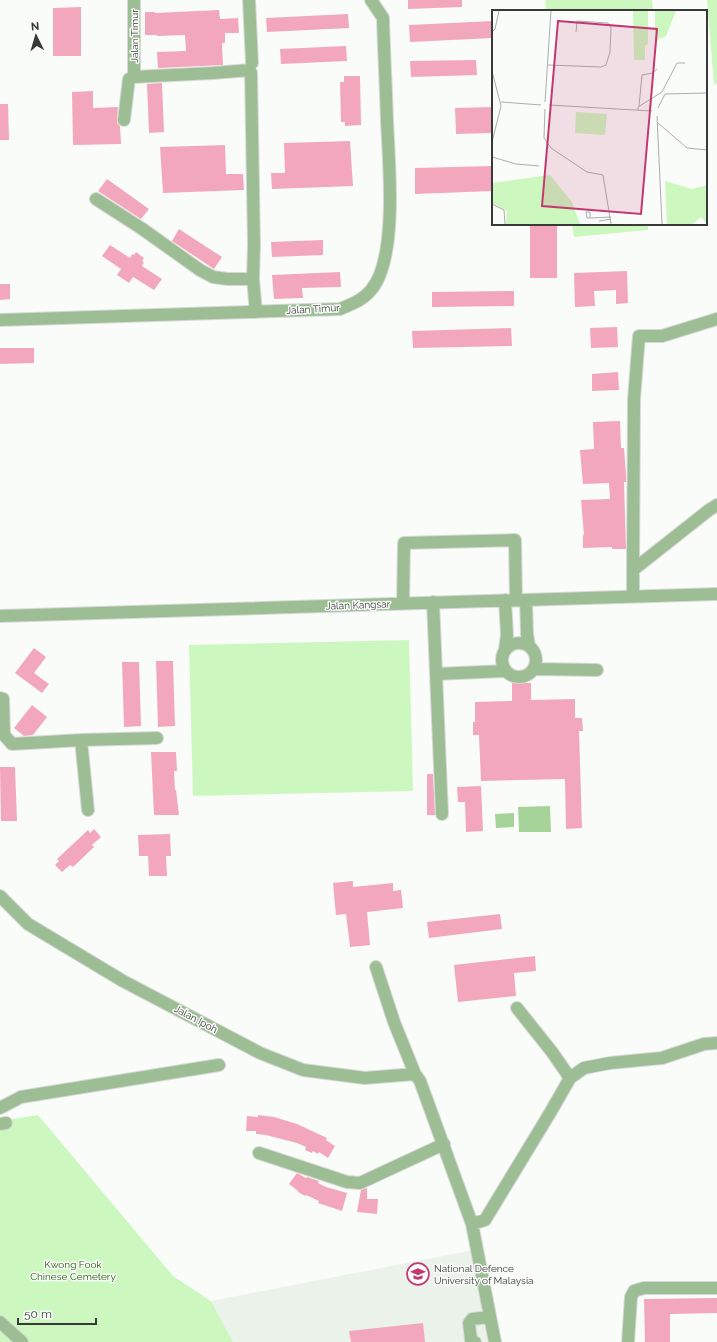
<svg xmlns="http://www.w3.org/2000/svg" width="717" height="1342" font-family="Raleway,sans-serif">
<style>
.built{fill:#ebf2e9}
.green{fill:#ccf8bf}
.water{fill:#a6d399}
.building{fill:#f3a7bc}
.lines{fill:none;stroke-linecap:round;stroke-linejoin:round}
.minor-casing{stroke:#d7d9d7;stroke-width:14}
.minor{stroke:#9dbe94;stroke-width:12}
.labels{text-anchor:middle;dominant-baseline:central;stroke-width:3;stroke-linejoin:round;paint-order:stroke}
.street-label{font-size:10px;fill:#383938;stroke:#fafcfa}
.park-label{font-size:10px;fill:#245c0d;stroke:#fafcfa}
.poi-label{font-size:10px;fill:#383938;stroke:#fafcfa;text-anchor:start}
.inset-road{fill:none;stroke:#acaeac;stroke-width:1}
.view{fill:#c3386f;fill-opacity:0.15;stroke:#c3386f;stroke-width:2}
.inset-edge{fill:none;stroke:#383938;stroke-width:2}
</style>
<rect width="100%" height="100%" fill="#fafcfa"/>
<path class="built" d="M484 1248 501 1342H233L211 1301Z"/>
<path class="green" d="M545 0H652L653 11H546Z
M707 0H717V83L714 85Z
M572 224H648V230L574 237Z
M409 640 413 791 193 796 189 645Z
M38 1115 173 1276 211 1301 233 1342H0V1121Z"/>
<path class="water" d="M550 806 551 832H519L518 807Z
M514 813V827L496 828 495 814Z"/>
<path class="building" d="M408 0H462V7L408 9Z
M81 7V56H53V8Z
M219 10 220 19 238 18 239 33H225V43H222L223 65 158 68 157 52 186 51 185 35 157 36V35H145V12H155V13Z
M348 14 349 28 267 32 266 18Z
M493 21V38L410 42 409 25Z
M346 46 347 61 281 64 280 49Z
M476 60 477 75 411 77 410 61Z
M344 76H360L361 125 345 126V122H341L340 82H344Z
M162 83 164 132 149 133 147 84Z
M93 91V108L118 107 117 119V123L120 126 121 144 73 145 72 92Z
M0 104H8L9 140H0Z
M493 107V133L456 134 455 108Z
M350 141 353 186 272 189 271 173H285L284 143Z
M225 145 226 174H243L244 190 163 193 160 147Z
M493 166V191L415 194V168Z
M107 179 149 209 141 219 98 191Z
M530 224H557V278H530Z
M179 229 222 257 214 269 172 241Z
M323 240V255L272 257 271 242Z
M110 245 130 258 132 254 134 255 136 252 144 258 142 261 144 262 142 266 162 279 154 290 133 277 129 283 117 275 121 269 102 256Z
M627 271 628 303 616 304V290L594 291 595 306 575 307 574 273Z
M340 272 341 287 302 288 303 298 274 299 272 275Z
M0 284H10V299L0 300Z
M514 291V306L432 307V292Z
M617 327 618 347 591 348 590 328Z
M511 328 512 346 413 348 412 331Z
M0 348H34V363L0 364Z
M618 372 619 390 592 391V374Z
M620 421 621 448H624L626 475V482H624L626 549H612V547L583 548V535H584L581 500 610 499 609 483 583 484 580 450 594 449 593 422Z
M34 648 46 657 34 673 49 684 42 693 15 673Z
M156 661H173L175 726 158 727Z
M122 662H139L141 726 124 727Z
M512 683H531V700L575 699V718H582L583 731H579L582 828 566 829 565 779 481 781 479 735H473V722H475V702L512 701Z
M32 705 47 717 33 735 24 736 14 728Z
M151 752H176L177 771H174L175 790H176L179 815H154Z
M0 767H15L17 821H1Z
M427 774H433L435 815H427Z
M481 786 483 831 466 832 465 802H458L457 787Z
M94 829 101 837 92 845 94 847 73 867 70 865 62 872 55 865 59 861 57 859 88 830 90 833Z
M170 834 171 856H166L167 876H149L148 856H139L138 835Z
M353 881V887L393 883V891L401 890 403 908 367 912 370 945 350 947 346 914 336 915 333 883Z
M500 914 502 929 429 938 427 922Z
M535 956 536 971 514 973 516 996 458 1002 454 965Z
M258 1115 274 1117 297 1124 327 1138 326 1140 335 1146 328 1158 319 1152 318 1154 313 1151 312 1153 305 1150 306 1147 297 1143 266 1135 256 1134V1131H246L247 1116 258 1117Z
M297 1173 306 1178 307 1177 319 1181 318 1183 326 1187 347 1193 342 1211 318 1203 319 1201 306 1195 305 1196 298 1192V1191L289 1184Z
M367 1188V1199H378L377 1214 357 1212 361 1190Z
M717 1298V1313L670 1314V1342H645L644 1299Z
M423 1323 425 1342H351L349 1331Z"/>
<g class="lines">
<g class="minor-casing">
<path id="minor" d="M134 0V72
M249 0 252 63
M124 120 129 79 133 77 213 73 250 70 251 73 254 245 253 279 256 312
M96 199 141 228 200 270 213 277 228 279H253
M0 320 340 309C352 304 363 300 371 290 398 259 389 163 387 122 386 88 384 53 383 18L371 0
M633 570 634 399 639 336H662L717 319
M633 596V570L709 510 717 505
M526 600 527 634 529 646
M433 602 442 814
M403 603 404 543 515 540 516 600
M0 616 717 594
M502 660a17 17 0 1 1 34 0a17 17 0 1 1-34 0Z
M505 649 507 635 505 600
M534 669 597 670
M436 674 505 671
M0 698 3 699 4 735 12 744 81 740 157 738
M81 740 88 810
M0 896 28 924 123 981 260 1053 303 1070 365 1078 415 1074
M376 967 394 1022 415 1074 420 1081 472 1224 495 1342
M517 1008 552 1052 570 1078
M0 1108 21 1097 219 1065
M0 1124 6 1123
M259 1153 347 1182 360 1183 444 1144
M472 1224 485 1220 550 1113 570 1078 584 1068 610 1063 662 1058 704 1044 717 1043
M0 1322 22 1342
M475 1342 471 1340 469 1323 472 1319 490 1317
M628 1342 631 1297 634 1291 644 1288H717"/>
</g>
<use href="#minor" class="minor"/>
</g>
<defs>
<g id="university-ring" transform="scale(1.15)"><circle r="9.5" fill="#fafcfa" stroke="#c3386f" stroke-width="1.5"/><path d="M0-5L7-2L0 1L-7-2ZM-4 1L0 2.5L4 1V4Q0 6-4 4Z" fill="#c3386f"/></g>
</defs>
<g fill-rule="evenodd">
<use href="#university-ring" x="418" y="1274"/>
</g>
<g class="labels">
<g class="street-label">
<text transform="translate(134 36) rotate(-90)">Jalan Timur</text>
<text transform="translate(313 309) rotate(-3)">Jalan Timur</text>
<text transform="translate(358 605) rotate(-2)">Jalan Kangsar</text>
<text transform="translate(196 1019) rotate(28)">Jalan Ipoh</text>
</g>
<g class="park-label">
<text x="73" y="1264">Kwong Fook<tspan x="73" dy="12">Chinese Cemetery</tspan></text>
</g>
<g class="poi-label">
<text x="434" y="1268">National Defence<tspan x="434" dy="12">University of Malaysia</tspan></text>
</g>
</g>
<g transform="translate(492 10)">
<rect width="215" height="215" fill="#fafcfa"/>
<path d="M141 1H156V34L153 36V50H142ZM163 1H184L174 26 163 31ZM84 102 115 104 113 125 83 123ZM58 165 80 192 88 214H14L15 201 0 193V173ZM173 171 200 179 215 175V214L209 207 201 214H175Z" fill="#ccf8bf"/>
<path class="inset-road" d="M0 22 3 19 7 1M56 55 109 57 114 55 118 42 119 18 116 13 85 11 84 22M0 61 9 96 0 132M9 92 49 95M53 92 59 1M57 95 160 101M147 96 150 65 161 63 165 59M166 98 173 84 215 83M53 99 52 128 59 138 95 162 111 165 119 214M146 100V97L170 82 185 53H193M165 106 170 214M166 113 195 138 215 140M0 147 24 154 47 156M0 194 12 200 13 214M98 208V202H94L95 208H98L119 207M107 211 119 209"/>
<path class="view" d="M66 11 165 19 149 204 50 196Z"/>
<rect width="215" height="215" class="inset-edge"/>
</g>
<g transform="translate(36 36) rotate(355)" stroke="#fafcfa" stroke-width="3" paint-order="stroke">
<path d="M0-3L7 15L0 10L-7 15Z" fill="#383938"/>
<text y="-6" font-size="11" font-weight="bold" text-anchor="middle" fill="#383938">N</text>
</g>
<path d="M18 1318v6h78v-6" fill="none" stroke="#383938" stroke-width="2"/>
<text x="24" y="1318" font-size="12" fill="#383938" stroke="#fafcfa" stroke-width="3" paint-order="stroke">50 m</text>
</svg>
